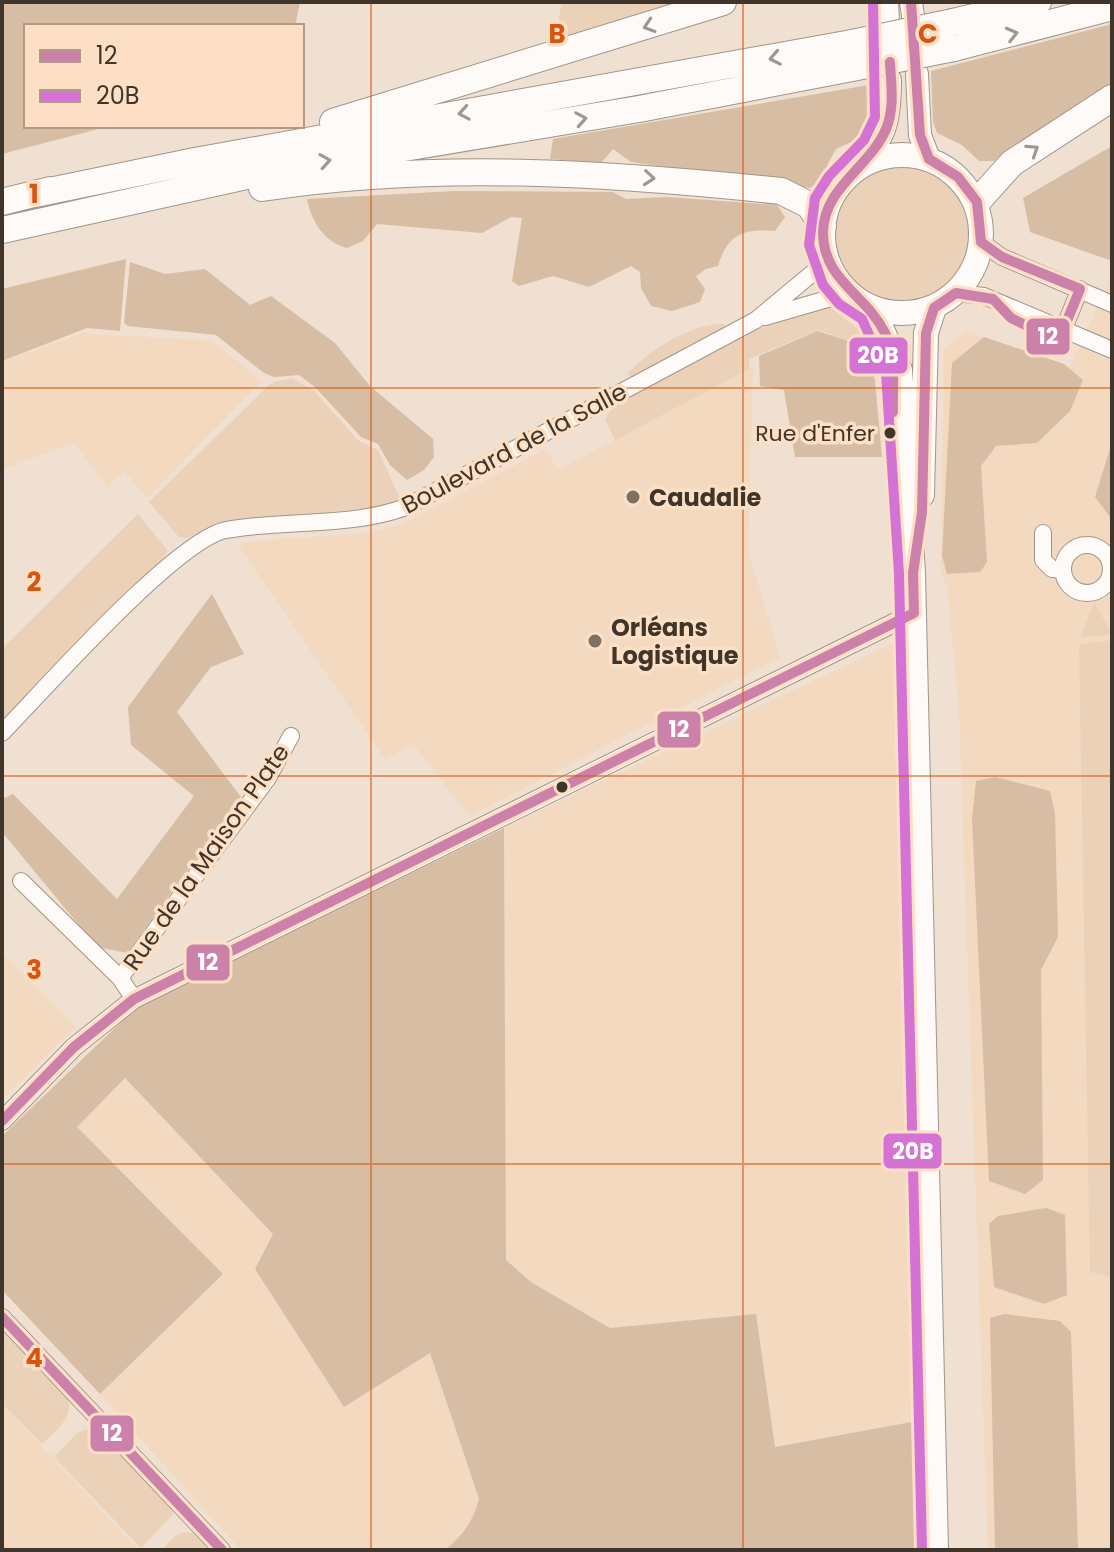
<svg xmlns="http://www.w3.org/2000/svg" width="1114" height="1552" font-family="Poppins,sans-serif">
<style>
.built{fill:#f2d9c0}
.green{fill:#ead1b8}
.forest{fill:#d7bda4}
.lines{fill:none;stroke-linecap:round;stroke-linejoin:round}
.minor-casing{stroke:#a0958a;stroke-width:18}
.tertiary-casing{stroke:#a0958a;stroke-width:20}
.secondary-casing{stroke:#a0958a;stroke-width:24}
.primary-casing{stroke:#a0958a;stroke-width:26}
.trunk-casing{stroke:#a0958a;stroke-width:28}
.minor{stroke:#fdfaf8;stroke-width:16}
.tertiary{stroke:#fdfaf8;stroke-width:18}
.secondary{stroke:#fdfaf8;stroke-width:22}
.primary{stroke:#fdfaf8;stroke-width:24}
.trunk{stroke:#fdfaf8;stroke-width:26}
.trunk-bridge-casing{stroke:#a0958a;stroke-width:28;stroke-linecap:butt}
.trunk-bridge{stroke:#fdfaf8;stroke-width:26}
.bus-1-casing{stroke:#fcdfc4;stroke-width:16}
.bus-2-casing{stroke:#fcdfc4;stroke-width:16}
.bus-1{stroke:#cc81ab;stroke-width:10}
.bus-2{stroke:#d473d3;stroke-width:10}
.oneway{stroke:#9e9891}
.grid{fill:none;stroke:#d7550f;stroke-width:2;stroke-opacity:0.55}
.bus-dot{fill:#40352a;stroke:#fcdfc4;stroke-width:3}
.poi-dot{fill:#7d7164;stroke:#fcdfc4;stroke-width:3}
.labels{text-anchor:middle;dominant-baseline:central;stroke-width:7;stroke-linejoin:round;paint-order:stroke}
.bus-label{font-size:22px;fill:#40352a;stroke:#fcdfc4;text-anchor:end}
.street-label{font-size:24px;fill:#40352a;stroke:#fcdfc4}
.poi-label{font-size:24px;font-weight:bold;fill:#40352a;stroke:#fcdfc4;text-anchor:start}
.grid-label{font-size:26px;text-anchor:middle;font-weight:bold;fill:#d7550f;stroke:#fcdfc4;stroke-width:7;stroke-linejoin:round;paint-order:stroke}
.line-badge{stroke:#fcdfc4;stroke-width:3}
.badge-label{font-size:22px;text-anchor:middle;font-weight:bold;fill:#fff}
</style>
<rect width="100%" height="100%" fill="#efe0d1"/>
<path class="built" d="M1112 276V1550H988L959 711 947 584 941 575 944 348 966 331 1067 373Z
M83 333 212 341 262 381 147 498 125 471 108 487 74 443 2 469V362Z
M753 366 748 551 780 657 469 816 413 744 385 759 239 546 243 542 364 533 401 525 546 449 558 470Z
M897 641 917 1421 775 1447 755 1314 610 1328 531 1282 506 1260 504 828Z
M2 954 76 1027 2 1099Z
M125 1078 274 1234 430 1353 479 1499 475 1517 462 1536 445 1550H241L100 1394 223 1274 76 1126Z
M2 1404 6 1407 138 1550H2Z"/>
<path class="green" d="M562 2H690L553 48Z
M833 234a71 71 0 1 1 142 0a71 71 0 1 1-142 0Z
M826 304 858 329 876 336 883 351 881 378 876 374 868 347 818 330 749 359V369L615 440 605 419 613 405 767 325Z
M723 324 728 328 632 379 627 374C646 352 692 323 723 324Z
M292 378 314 391 359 441 378 450 401 501C330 519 254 511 186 538L179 537 149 502 271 383Z
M138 514 167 550 165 557 2 721V649Z
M1095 604 1112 634 1080 638 1092 607Z
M1112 640V1277L1090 1272 1079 645Z
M2 1327 67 1395C75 1418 57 1429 42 1444L2 1403Z
M87 1429 104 1436 171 1507 173 1514 141 1548 54 1457 77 1433Z
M184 1532 196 1533 212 1550H162L175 1536Z"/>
<path class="forest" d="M2 2H300L295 26H26V126H110L2 154Z
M1112 24V85L994 161H979L962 145 937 133 933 122 931 71Z
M875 84 877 120 869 134 836 149 818 182 810 188 631 162 613 149 601 163 550 159 553 139Z
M1112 146V261L1030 232 1023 198Z
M455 191 613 192 626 199 667 197 777 205 785 217 775 231C744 229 728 233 718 266L706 269 696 276 705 289 700 302 672 311 651 306 641 288 640 272 631 266 589 287 553 276 519 286 512 281 522 218 511 217 482 233 377 224 363 241 347 248C325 243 311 221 307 199Z
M126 259 120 331 87 328 2 361V289Z
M130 262 165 274 205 269 250 305 271 296 335 343 370 386 433 439 434 457 424 470 407 480 390 465 378 444 361 437 315 387 299 375 274 377 264 373 216 335 128 326 124 323Z
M817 331 868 347 875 381 882 457H795L784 390 760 386 759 356Z
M984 337 1064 364 1083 380 1070 411 1037 443 996 446 981 466 987 562 980 572 947 574 942 556 952 363Z
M1112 442V520L1095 497Z
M212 594 244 654 211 667 177 712 241 797 127 953 97 947 2 832V799L13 794 117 899 194 796 131 745 128 707Z
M995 777 1050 791 1055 813 1058 937 1041 970 1043 1180 1025 1194 989 1181 972 819 976 781Z
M504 828 506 1260 531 1282 610 1328 756 1314 775 1447 917 1421 922 1550H445C463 1535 473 1522 479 1499L430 1353 344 1407 255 1269 273 1234 125 1078 77 1127 223 1274 100 1394 2 1290V1136L139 1005Z
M1046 1208 1065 1215 1067 1295 1044 1304 994 1287 989 1224 998 1216Z
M1005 1314 1060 1321 1071 1332 1078 1550H995L990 1318Z"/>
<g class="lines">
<g class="minor-casing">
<path id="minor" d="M981 242 1002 257 1112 304
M956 293 984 296 1112 350
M765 317 848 293
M1064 328 1080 289
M1043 533V560L1052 569 1063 570
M1063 569a24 24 0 1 1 48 0a24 24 0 1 1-48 0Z
M2 733C44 690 176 540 226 530 286 519 348 528 406 507L756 320 827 261
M21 881 120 978 134 999
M120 978 268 778 291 736
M2 1317 222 1550"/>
</g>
<g class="tertiary-casing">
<path id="tertiary" d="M2 1121 74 1047 134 999 914 613"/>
</g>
<g class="secondary-casing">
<path id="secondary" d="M887 2 888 22
M911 2 913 16
M917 74 920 135 929 159
M856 169C886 137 890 123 890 80"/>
</g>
<g class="primary-casing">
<path id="primary" d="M823 234a79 79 0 1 1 158 0a79 79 0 1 1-158 0Z
M873 309 900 370 913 573 936 1550
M922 495 926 333 934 308"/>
</g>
<g class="trunk-casing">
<path id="trunk" d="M953 22 1038 2
M954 48 1112 7
M333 122 723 2
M262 188C435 161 608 173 781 191L809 205 823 226
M35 194 195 161 852 43
M2 202 50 190
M977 202 1012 163 1112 98
M2 230 278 169 639 109 852 68"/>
</g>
<use href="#minor" class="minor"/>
<use href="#tertiary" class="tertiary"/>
<use href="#secondary" class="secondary"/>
<use href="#primary" class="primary"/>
<use href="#trunk" class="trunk"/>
<g class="trunk-bridge-casing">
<path id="trunk-bridge" d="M852 43 953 22
M852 68 954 48"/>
</g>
<use href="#trunk-bridge" class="trunk-bridge"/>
<g class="bus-1-casing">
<path id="bus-1" d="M911 2 920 135 929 159 958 177 977 202 981 242 1002 257 1080 289 1064 328 1053 339 1011 318 993 299 956 293 934 308 926 333 922 512 913 573 914 613
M890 62C891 84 895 108 886 129 870 167 824 187 823 232 823 281 866 294 885 333 897 357 892 386 893 412
M2 1121 74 1047 134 999 914 613
M2 1317 222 1550"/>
</g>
<g class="bus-2-casing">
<path id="bus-2" d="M873 2 875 117 864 140 829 176 815 198 809 245 823 285 839 304 862 319 886 373 899 574 922 1550"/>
</g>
<use href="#bus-1" class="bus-1"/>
<use href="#bus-2" class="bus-2"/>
</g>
<defs><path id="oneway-chevron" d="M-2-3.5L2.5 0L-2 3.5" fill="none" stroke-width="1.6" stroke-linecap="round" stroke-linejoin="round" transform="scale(2)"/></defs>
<g class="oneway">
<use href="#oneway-chevron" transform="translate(649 26) rotate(162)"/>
<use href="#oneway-chevron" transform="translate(1012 34) rotate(-14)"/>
<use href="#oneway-chevron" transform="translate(775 58) rotate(169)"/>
<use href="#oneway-chevron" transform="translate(464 113) rotate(170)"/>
<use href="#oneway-chevron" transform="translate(581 119) rotate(-10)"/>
<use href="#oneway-chevron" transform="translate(1033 150) rotate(-33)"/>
<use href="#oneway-chevron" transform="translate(325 161) rotate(-9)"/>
<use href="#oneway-chevron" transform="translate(649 178) rotate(5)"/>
</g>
<path class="grid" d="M371 2V1550M743 2V1550M2 388H1112M2 776H1112M2 1164H1112"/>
<g class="bus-dot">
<circle cx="890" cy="433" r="7"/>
<circle cx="562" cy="787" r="7"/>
</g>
<g class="poi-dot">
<circle cx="633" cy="497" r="8"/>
<circle cx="595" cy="641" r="8"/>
</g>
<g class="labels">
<g class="bus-label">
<text x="875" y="433">Rue d'Enfer</text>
</g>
<g class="street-label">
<text transform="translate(514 448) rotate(-28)">Boulevard de la Salle</text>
<text transform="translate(206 857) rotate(-55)">Rue de la Maison Plate</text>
</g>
<g class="poi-label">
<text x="649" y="497">Caudalie</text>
<text x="611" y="627">Orléans<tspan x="611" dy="28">Logistique</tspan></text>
</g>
</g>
<g class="grid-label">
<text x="557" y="43">B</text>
<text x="928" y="43">C</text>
<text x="34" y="203">1</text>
<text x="34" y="591">2</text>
<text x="34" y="979">3</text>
<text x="34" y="1367">4</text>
</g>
<g class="line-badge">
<rect x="1025" y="317" width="46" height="39" rx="8" fill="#cc81ab"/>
<rect x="848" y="336" width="61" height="39" rx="8" fill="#d473d3"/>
<rect x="656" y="710" width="46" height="39" rx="8" fill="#cc81ab"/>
<rect x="185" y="943" width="46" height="39" rx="8" fill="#cc81ab"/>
<rect x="882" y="1132" width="61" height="38" rx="8" fill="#d473d3"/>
<rect x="89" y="1414" width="46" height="39" rx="8" fill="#cc81ab"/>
</g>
<g class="badge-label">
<text x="1048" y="344">12</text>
<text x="878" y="363">20B</text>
<text x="679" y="737">12</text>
<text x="208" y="970">12</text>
<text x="913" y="1159">20B</text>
<text x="112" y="1441">12</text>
</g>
<rect width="1114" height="1552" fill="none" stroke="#40352a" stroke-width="8"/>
<rect x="24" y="24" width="280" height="104" fill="#fcdfc4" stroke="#b19b86" stroke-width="2"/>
<rect x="40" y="50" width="40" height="12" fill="#cc81ab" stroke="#b19b86" stroke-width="2"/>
<text x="96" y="64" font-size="24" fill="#40352a">12</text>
<rect x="40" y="90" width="40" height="12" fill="#d473d3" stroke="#b19b86" stroke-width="2"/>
<text x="96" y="104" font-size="24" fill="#40352a">20B</text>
</svg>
